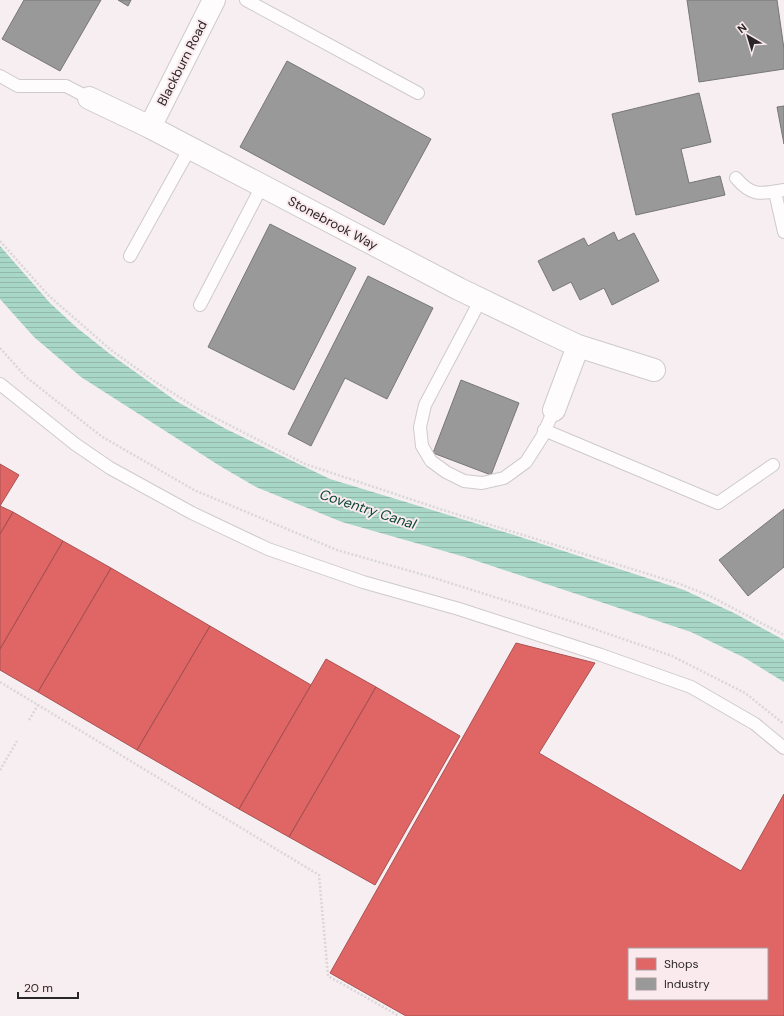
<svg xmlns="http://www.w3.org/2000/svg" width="784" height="1016" font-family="'DM Sans',sans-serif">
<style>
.water{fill:url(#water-rules)}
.shops{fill:#e06666;stroke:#a95253;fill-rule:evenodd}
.industry{fill:#999;stroke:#787676}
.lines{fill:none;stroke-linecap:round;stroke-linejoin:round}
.lane-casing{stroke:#cfcacb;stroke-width:14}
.street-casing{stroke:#cfcacb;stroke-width:24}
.path{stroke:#dad7d8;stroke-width:2.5;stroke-dasharray:2 2;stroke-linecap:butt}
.lane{stroke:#fefcfd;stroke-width:12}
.street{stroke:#fefcfd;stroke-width:22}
.labels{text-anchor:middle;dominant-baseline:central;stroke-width:4;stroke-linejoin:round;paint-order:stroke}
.street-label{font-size:13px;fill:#2a2526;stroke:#faeaee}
.water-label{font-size:14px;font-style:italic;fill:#094738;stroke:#faeaee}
</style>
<defs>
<pattern id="water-rules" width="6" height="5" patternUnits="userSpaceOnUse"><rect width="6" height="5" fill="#a8d7c7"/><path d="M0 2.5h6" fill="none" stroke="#91b8ab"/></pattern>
</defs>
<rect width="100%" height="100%" fill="#f6eef0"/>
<path class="water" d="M0 246 50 303 76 327 110 354 176 401 226 429 330 479 511 534 684 590 734 613 784 640V682L745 658 691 632 465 557 342 522 256 487 220 466 81 377 34 337 0 299Z"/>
<path class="shops" d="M0 464 19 475 0 506 13 512 0 534Z
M13 512 63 541 0 649V534Z
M63 541 111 568 38 692 0 670V649Z
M111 568 210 626 137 750 38 692Z
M210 626 311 685 239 809 137 750Z
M516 643 595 663 539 753 741 871 784 794V1016H406L330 973ZM629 949H767V999H629Z
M326 659 376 687 289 837 239 809Z
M376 687 460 736 375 885 289 837Z"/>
<path class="industry" d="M24 0H101L60 71 2 39Z
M118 0H131L128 6Z
M687 0H777L784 49V69L699 82Z
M287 61 431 139 384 225 240 147Z
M699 93 711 142 681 149 689 183 720 176 725 195 636 215 612 114Z
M784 106V144L777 107Z
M270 224 356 268 294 390 208 347Z
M614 232 618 241 634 233 659 281 612 305 604 288 580 300 571 282 553 291 538 261 584 238 588 246Z
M368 276 433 308 387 399 345 378 311 446 288 434Z
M461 380 519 403 491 475 433 453Z
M784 509V567L748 596 719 560Z"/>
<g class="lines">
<g class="lane-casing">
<path id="lane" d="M246 0 418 93
M0 76 18 86H66L89 98
M736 178C752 197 761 194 784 190
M775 192 784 232
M130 256 190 148
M481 299 425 405 420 427 422 446 431 461 446 472 464 481 482 483 504 478 526 462 542 437 554 410
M200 305 262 186
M0 384 75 444 110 468 192 513 268 549 363 582 459 609 601 655 691 687 755 724 784 748
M544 430 718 503 773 465"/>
</g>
<g class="street-casing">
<path id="street" d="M89 98 150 127 459 289 546 331 578 346 654 370
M150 127 214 0
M554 410 578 346"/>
</g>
<path class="path" d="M0 241 49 296 111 350 154 381 198 409 305 464 443 510 680 584 710 596 784 635
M0 348 26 377 101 436 194 490 337 550 431 577 580 624 672 656 745 693 784 724
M0 682 319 875 328 976 399 1016
M29 720 38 705
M0 770 17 741"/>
<use href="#lane" class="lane"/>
<use href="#street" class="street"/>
</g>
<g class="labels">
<g class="street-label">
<text transform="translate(182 63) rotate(-63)">Blackburn Road</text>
<text transform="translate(333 223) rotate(28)">Stonebrook Way</text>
</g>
<g class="water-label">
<text transform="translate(368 509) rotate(18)">Coventry Canal</text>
</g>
</g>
<rect x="628" y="948" width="140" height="52" fill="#faeaee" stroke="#a79b9e"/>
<rect x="636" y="958" width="20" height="12" fill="#e06666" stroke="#a79b9e"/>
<text x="664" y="968" font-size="12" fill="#2a2526">Shops</text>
<rect x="636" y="978" width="20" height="12" fill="#999999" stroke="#a79b9e"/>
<text x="664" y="988" font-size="12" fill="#2a2526">Industry</text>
<g transform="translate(748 36) rotate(322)" stroke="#faeaee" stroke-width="3" paint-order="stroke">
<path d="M0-3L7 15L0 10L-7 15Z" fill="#2a2526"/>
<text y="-6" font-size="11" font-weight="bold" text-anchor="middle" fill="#2a2526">N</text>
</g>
<path d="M18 992v6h60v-6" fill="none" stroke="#2a2526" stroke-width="2"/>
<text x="24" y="992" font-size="12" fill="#2a2526" stroke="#faeaee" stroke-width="3" paint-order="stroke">20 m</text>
</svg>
